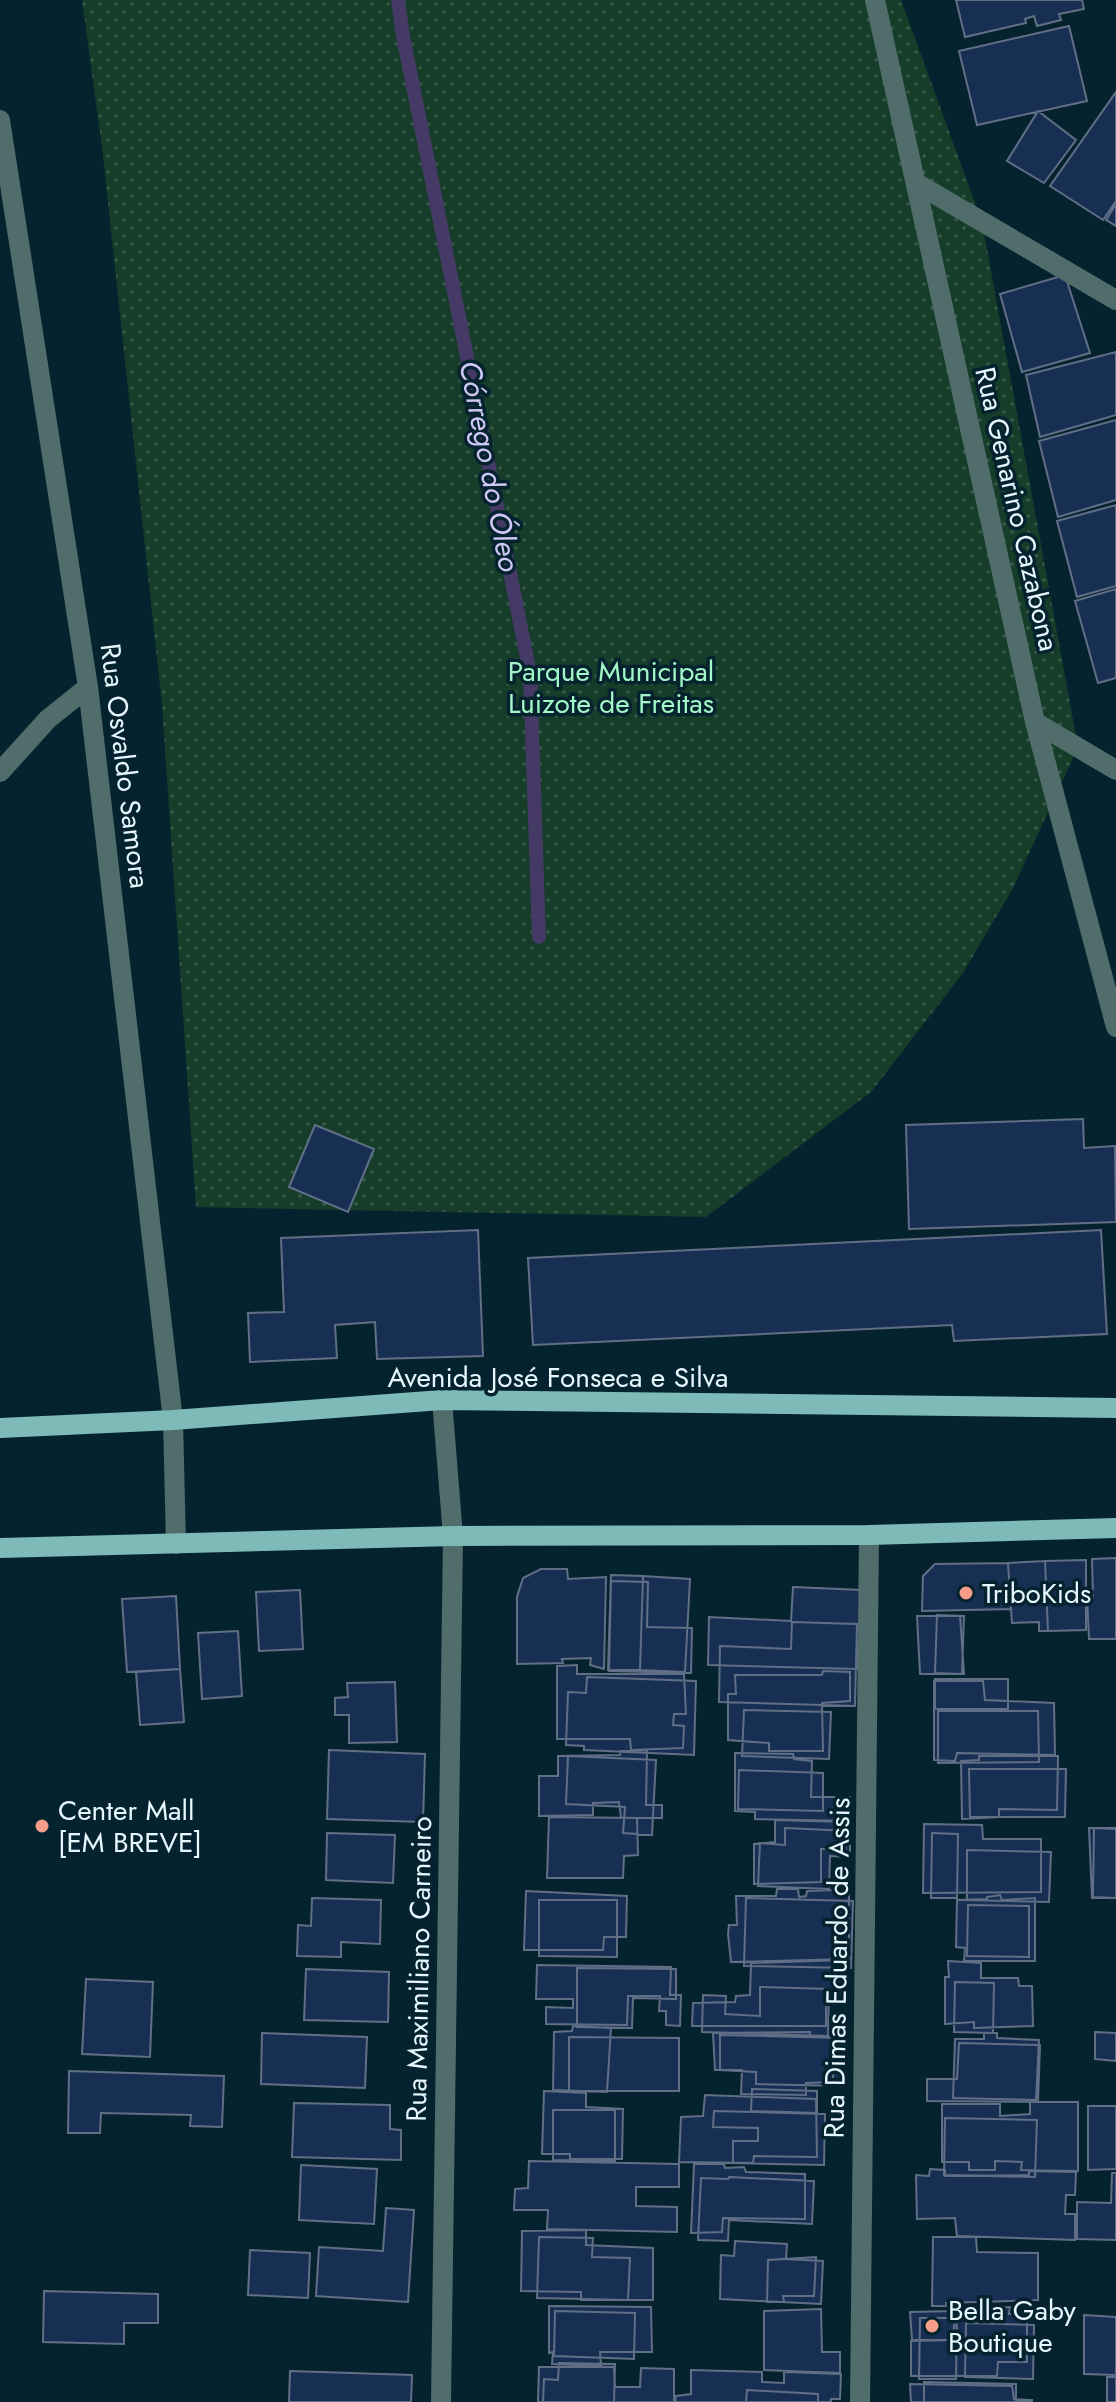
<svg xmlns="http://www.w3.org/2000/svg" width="1116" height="2402" font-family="Jost,sans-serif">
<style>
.grass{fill:url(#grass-dots)}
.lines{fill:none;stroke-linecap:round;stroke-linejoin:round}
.stream{stroke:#443a65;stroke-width:14}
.building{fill:#182f54;stroke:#616f86;stroke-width:2}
.minor{stroke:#506c6b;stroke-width:20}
.major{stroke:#7ebab8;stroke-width:20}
.poi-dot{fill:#f49e89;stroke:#05232e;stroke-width:3}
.labels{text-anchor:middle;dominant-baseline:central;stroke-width:7;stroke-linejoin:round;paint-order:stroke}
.street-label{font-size:28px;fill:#e6f7fe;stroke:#05232e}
.park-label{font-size:28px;fill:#a3f6c8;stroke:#05232e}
.poi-label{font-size:28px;fill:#e6f7fe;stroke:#05232e;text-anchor:start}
.water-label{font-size:30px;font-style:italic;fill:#cfc7f4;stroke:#05232e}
</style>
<defs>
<pattern id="grass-dots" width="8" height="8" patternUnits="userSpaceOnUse" patternTransform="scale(2)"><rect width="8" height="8" fill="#153d29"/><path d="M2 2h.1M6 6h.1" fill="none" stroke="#375a49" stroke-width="1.8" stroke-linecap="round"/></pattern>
</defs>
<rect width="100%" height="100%" fill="#05232e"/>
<path class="grass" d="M82 0H901L982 222 1078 747 1013 888 963 973 871 1092 706 1217 196 1207 162 705 102 147Z"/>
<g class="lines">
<path class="stream" d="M398 0 403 36 530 673 539 937"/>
</g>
<path class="building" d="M956 0H1082L1084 9 1059 14 1061 20 1037 26 1034 16 1025 19 1026 23 965 37Z
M1069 26 1087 101 977 125 959 51Z
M1116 92V201L1103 220 1050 186Z
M1038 111 1076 140 1044 183 1007 161Z
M1116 204V226L1106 220Z
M1065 275 1090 353 1022 372 1000 294Z
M1116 352V415L1040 437 1026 375Z
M1116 420V500L1058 517 1039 441Z
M1116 505V586L1077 597 1057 521Z
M1116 589V678L1098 683 1075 601Z
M1083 1119 1084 1148 1115 1146 1116 1222 909 1229 906 1125Z
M315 1125 374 1149 348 1212 289 1187Z
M478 1230 483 1356 377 1359 375 1322 335 1325 337 1358 250 1362 248 1313 284 1312 281 1238Z
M1101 1230 1107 1334 954 1341 952 1325 533 1345 528 1258Z
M1116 1558V1639H1089L1087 1598 1093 1599 1092 1559Z
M1086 1560V1630L1048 1631 1045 1561Z
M1045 1561 1048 1631H1039V1622L1012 1623 1008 1563Z
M1008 1563 1011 1609 922 1611 923 1576 935 1564Z
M541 1569H567L568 1579 606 1577 604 1669 590 1665 591 1658 562 1659 563 1663 517 1664V1597L523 1578Z
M611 1575 643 1576 640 1670H608Z
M643 1576 690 1579 685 1672 640 1670Z
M611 1581 648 1582 647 1627 692 1628 691 1673 609 1671Z
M793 1587 862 1590 857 1669 708 1665 709 1617 791 1621Z
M300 1590 303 1649 259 1651 256 1592Z
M176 1596 180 1669 127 1672 122 1599Z
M937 1615 964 1616 962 1674 935 1673Z
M917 1616H960L964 1674H920Z
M792 1622 857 1624 855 1706 719 1702 720 1646 791 1649Z
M238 1631 242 1696 202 1699 198 1633Z
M577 1665V1674H684L686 1714H674L673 1725 684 1726 683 1748 631 1750 630 1739H557V1666Z
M180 1669 184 1722 140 1725 136 1672Z
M823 1671 850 1672V1701L822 1703 823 1751H769V1743L728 1740V1694H736L735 1675H822Z
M587 1677 696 1681 694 1755 584 1750V1746L566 1745 568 1692 586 1693Z
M935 1679H1008V1709H935Z
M934 1681H983L985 1700 1054 1703 1055 1755 957 1753 955 1761 934 1760Z
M395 1682 397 1742 349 1743V1715H335V1698L348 1697 347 1683Z
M744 1710 831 1712 829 1759 742 1756Z
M938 1711H1038L1039 1762 938 1763Z
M329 1750 425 1754 423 1822 327 1819Z
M647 1750 646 1805H662V1818H621L619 1802 593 1803V1815L539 1816V1776H558V1756L620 1755 621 1751Z
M735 1753 793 1754 794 1759 812 1761 811 1797H850L849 1821 755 1819V1812L735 1811Z
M568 1756 656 1760 652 1835 623 1833 625 1807 566 1804Z
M979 1756H1058L1057 1810 999 1809V1817L962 1819 961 1761 979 1760Z
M969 1769H1066L1065 1817H970Z
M739 1770 823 1773V1811L738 1809Z
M549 1817 637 1818 638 1855 624 1856 623 1878H547Z
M775 1820 846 1822V1849H821V1882L754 1884V1844L775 1842Z
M924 1824 982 1825 983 1839H1041V1892L923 1893Z
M785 1828 850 1831V1857L830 1856 829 1889 758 1886 760 1843 785 1845Z
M1089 1828H1116V1898H1092Z
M1094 1828 1116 1829V1898L1093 1897Z
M327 1833 395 1835 393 1883 326 1880Z
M932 1833 958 1834 957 1898H931Z
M967 1850 1051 1852 1049 1902 967 1900Z
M777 1889H798L799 1897 806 1896 807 1891 834 1890V1893H849V1959L731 1962 728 1934 729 1925H737L736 1896H776Z
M526 1891 627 1896 626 1937H604L603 1950H524Z
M1000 1895 1002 1900 1035 1898V1961H964L965 1948 956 1947 957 1900 987 1899V1897Z
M312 1898 381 1900 380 1944 341 1942V1957L297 1956 298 1925 311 1926Z
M746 1898 853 1901 851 1968 744 1966Z
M539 1900H617V1957L539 1956Z
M968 1905 1029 1906V1957L967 1956Z
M843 1960 844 2001H826V2026H692L693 2003 735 2002 736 1996 750 1995 751 1963Z
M948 1961 981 1963V1978H1018L1019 1986H1032L1033 2026 974 2028V2022L945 2024V1977H949Z
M537 1965 671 1967 670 1995H681L680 2026 666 2025V2011H659L660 1996H628L627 2025 546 2024V2007L573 2008V1999H536Z
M577 1968 676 1969V1999L633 1998 632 2028 577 2027Z
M306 1969 389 1972 388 2022 304 2020Z
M86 1979 153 1982 150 2057 82 2054Z
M955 1982 994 1983 993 2033 954 2032Z
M760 1987 829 1989 828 2036 702 2032 703 1995 726 1996 725 2014 760 2016Z
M573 2026 611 2028 607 2092 553 2090 554 2032 572 2031Z
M810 2032V2036L833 2037V2082L806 2083V2095L741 2094 742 2070H715L713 2033Z
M1095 2032 1116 2033V2061L1095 2059Z
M262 2033 367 2037 365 2088 261 2084Z
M984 2033H997V2038L1039 2040 1036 2100 953 2098 955 2039H984Z
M720 2035 843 2038 842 2086 756 2084V2072L720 2070Z
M569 2037 679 2038V2091H569Z
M959 2043 1040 2045 1038 2102 927 2101V2079H957Z
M69 2071 224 2076 222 2127 190 2126 191 2115 101 2113 100 2133H68Z
M752 2089 817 2091V2113L751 2111Z
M544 2091 586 2093V2107L623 2109 622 2159H570V2154H542Z
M705 2095 816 2099 817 2157 754 2156 753 2163 679 2162 681 2117 703 2116Z
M1030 2102H1078V2171L1021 2170 1022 2162 995 2161V2170H969V2162H942V2104H1000V2116L1030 2114Z
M294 2103 390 2105V2129L401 2130V2160L292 2157Z
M1088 2106H1116V2169L1088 2170Z
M553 2110H615V2161L553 2160Z
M714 2111 825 2114 824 2165 733 2163V2141H758V2128L713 2127Z
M945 2118 1037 2120 1035 2177 944 2175Z
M529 2161 679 2164V2187H636V2206L677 2207V2232L547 2229 548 2210H514L515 2189 528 2188Z
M694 2164H724L725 2168 744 2167 746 2172 805 2174V2219L723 2218 722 2232 691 2233Z
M301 2165 377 2169 374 2224 299 2220Z
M930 2169 945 2170V2176L1029 2175V2171L1076 2172 1075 2195H1066L1065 2214H1075V2240L957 2236 955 2218 917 2219 916 2175 929 2176Z
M1112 2173H1116V2240L1077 2239V2202L1111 2203Z
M729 2177 814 2181 812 2224 729 2220 728 2241 698 2240 701 2178 728 2179Z
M386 2208 414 2210 408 2302 316 2296 319 2247 383 2251Z
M586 2230V2245L653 2248V2300H581V2292L521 2291 522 2231Z
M539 2237 593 2238 592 2257 630 2258 628 2300 537 2298Z
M933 2237H976L977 2252 1038 2253V2300L946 2303V2306H932Z
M735 2241 787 2244 786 2259 823 2261 821 2304 720 2299 721 2255 734 2256Z
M250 2250 310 2253 308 2298 248 2295Z
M816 2257 814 2296H783L784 2302H767L768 2260Z
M44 2291 158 2294V2323H124V2344L43 2342Z
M549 2306 651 2307 652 2352H600L601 2366 552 2364 553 2352 549 2353Z
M1010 2307 1009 2314H1027V2362H998L997 2376H911V2341L954 2340 955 2311Z
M821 2309 822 2352H840V2373L764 2370V2311Z
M555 2311 635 2313 634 2359 554 2356Z
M955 2311 953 2340H912L910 2312Z
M1084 2315 1116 2317V2375L1084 2374Z
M920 2318H957L956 2379H919Z
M966 2323 1034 2325 1033 2379 965 2377Z
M559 2363 615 2364 614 2402H543L544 2379 558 2380Z
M539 2367H614L615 2387H640L641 2368 674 2369V2402H538Z
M691 2370 762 2372V2382L784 2383V2372L841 2374 840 2399H831V2402H676L675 2396 691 2394Z
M290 2371 412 2375 411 2402H289Z
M1107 2377H1116V2402H1107Z
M924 2382 1016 2384V2400H1032V2402H924Z
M910 2384 1012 2386 1014 2399 1028 2400V2402H911Z
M747 2390 818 2394V2402H746Z"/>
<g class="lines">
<path class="minor" d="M875 0 1035 722 1116 1027
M0 120 88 687 173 1420 176 1544
M916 183 1116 300
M1035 722 1116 770
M0 772 48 719 88 687
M441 2402 453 1536 442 1400
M860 2402 869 1535"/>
<path class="major" d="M0 1428 173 1420 442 1400 1116 1408
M0 1548 453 1536 869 1535 1116 1528"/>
</g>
<g class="poi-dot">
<circle cx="966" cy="1593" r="8"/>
<circle cx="42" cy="1826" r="8"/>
<circle cx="932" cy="2326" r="8"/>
</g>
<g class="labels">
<g class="street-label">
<text transform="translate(1017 509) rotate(77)">Rua Genarino Cazabona</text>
<text transform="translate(125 766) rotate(83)">Rua Osvaldo Samora</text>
<text x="558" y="1377">Avenida José Fonseca e Silva</text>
<text transform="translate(837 1968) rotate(-89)">Rua Dimas Eduardo de Assis</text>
<text transform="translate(419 1969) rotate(-89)">Rua Maximiliano Carneiro</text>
</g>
<g class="park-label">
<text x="611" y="671">Parque Municipal<tspan x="611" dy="32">Luizote de Freitas</tspan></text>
</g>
<g class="poi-label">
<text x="982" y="1593">TriboKids</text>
<text x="58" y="1810">Center Mall<tspan x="58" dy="32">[EM BREVE]</tspan></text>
<text x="948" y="2310">Bella Gaby<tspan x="948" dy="32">Boutique</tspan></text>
</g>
<g class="water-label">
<text transform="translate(490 466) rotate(79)">Córrego do Óleo</text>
</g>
</g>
</svg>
